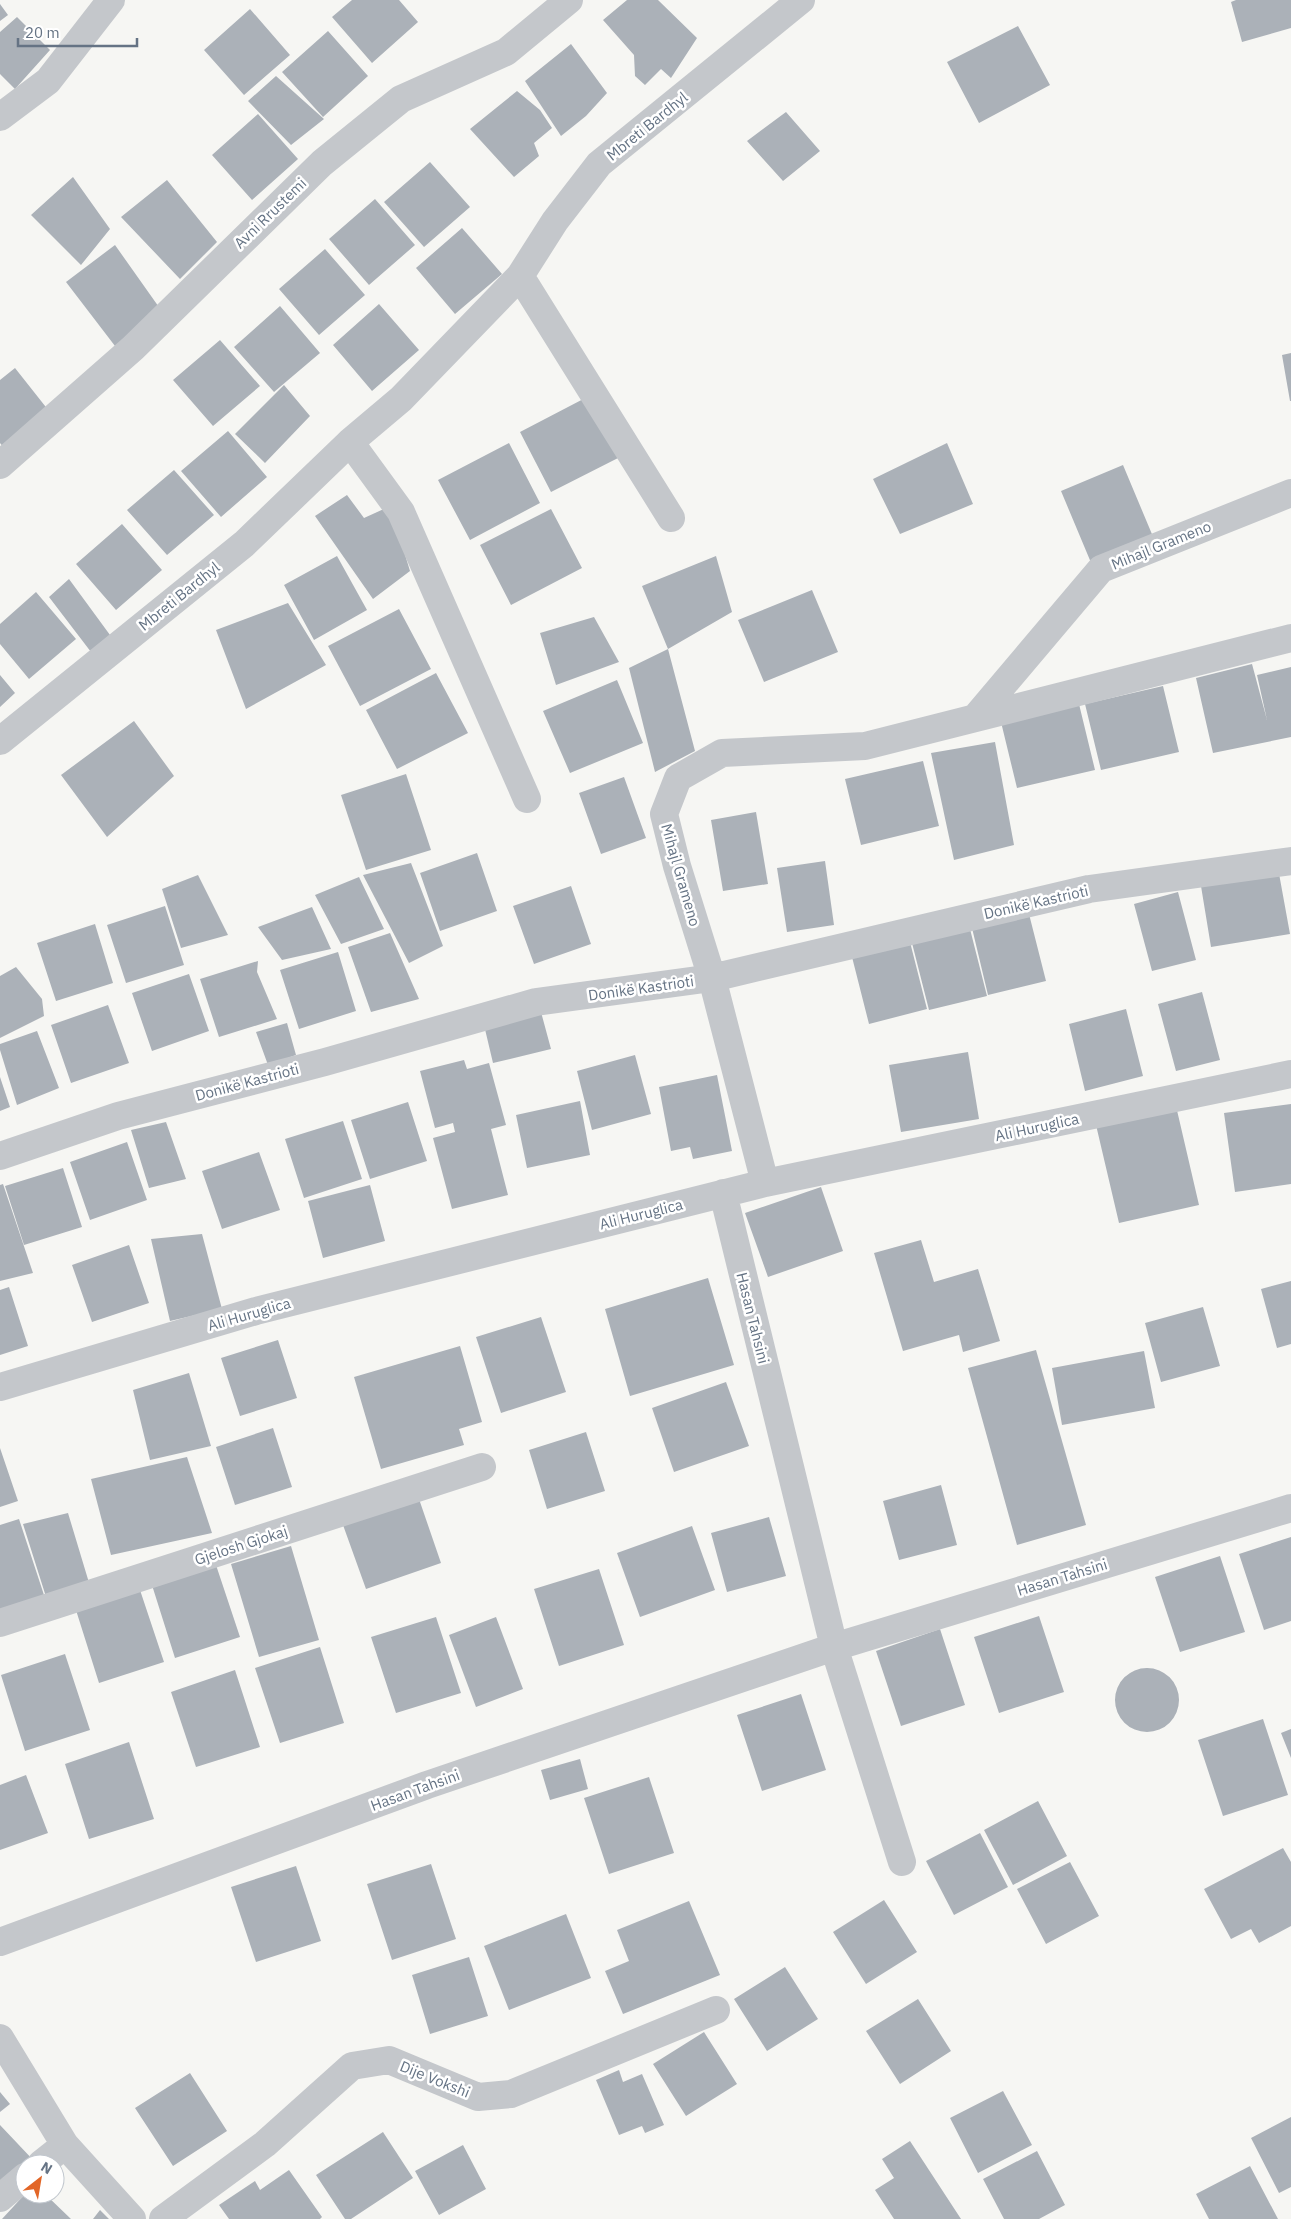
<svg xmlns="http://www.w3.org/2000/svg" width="1291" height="2219" font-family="'IBM Plex Sans',sans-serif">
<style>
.building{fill:#abb1b8}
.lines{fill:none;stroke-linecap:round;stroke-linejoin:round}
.street{stroke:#c4c7cb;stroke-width:28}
.labels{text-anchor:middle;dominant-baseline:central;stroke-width:5;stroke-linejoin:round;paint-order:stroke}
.street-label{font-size:15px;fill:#657384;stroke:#fff}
</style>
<rect width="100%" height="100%" fill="#f6f6f3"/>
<path class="building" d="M352 0H399L418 22 372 63 332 17Z
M627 0H658L697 38 671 78 661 69 645 85 635 76 634 55 603 20Z
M1236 0H1291V28L1242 42 1231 2Z
M0 4 8 15 0 21Z
M250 9 290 55 244 95 204 50Z
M17 17 50 50 15 89 0 74V32Z
M1018 26 1050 85 979 123 947 62Z
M328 31 368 76 323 117 282 72Z
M571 44 607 93 586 116 561 136 525 81Z
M276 76 324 119 291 145 248 101Z
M517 91 540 110 552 128 534 143 539 156 514 177 470 129Z
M786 112 820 151 783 181 747 141Z
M258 114 298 159 252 200 212 155Z
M430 162 470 207 424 247 384 202Z
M73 177 110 229 81 265 31 215Z
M167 180 217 242 180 279 121 217Z
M375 199 415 245 369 285 329 239Z
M462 228 502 274 455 314 416 268Z
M115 245 161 310 115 346 66 282Z
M325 249 365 295 319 335 279 289Z
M379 304 419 350 372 391 333 345Z
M280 306 320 353 274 392 234 347Z
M220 340 260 386 213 426 173 380Z
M1291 353V401H1290L1282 355Z
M15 368 49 411 4 448 0 443V380Z
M284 385 310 416 265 463 235 434Z
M591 395 622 456 551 492 520 432Z
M228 431 267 477 221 517 181 471Z
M509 443 540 503 470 540 438 480Z
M947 443 973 504 900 534 873 479Z
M1123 465 1154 539 1092 565 1061 491Z
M174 470 214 515 167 555 127 510Z
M347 495 364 518 386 508 400 538 410 571 373 599 315 516Z
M551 509 582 568 511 605 480 545Z
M122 524 162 570 116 610 76 564Z
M337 556 367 610 314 640 284 585Z
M716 556 732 612 668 649 695 751 655 772 629 668 668 649 642 586Z
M69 579 110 635 91 652 49 597Z
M812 590 838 652 764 682 738 620Z
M36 592 76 639 29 679 0 644V624Z
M288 603 326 665 246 709 216 630Z
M399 609 431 669 360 706 328 646Z
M594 617 619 662 556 685 540 633Z
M1252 664 1267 720 1257 675 1291 667V737L1213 753 1196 678Z
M436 673 468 733 397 769 366 710Z
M0 675 15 693 0 707Z
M617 680 643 743 570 773 543 711Z
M1163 686 1179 752 1101 770 1085 704Z
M1079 704 1095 770 1017 788 1001 722Z
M134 721 174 776 107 837 61 775Z
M995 742 1014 845 954 860 931 753Z
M923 761 939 826 861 845 845 779Z
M406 774 431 850 366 870 341 795Z
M624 777 646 838 601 854 579 793Z
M756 812 768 884 723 891 711 820Z
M477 853 497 911 440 931 420 873Z
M825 861 834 925 787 932 777 868Z
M411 863 443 946 409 963 363 875Z
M1278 868 1290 934 1211 947 1200 880Z
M198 875 228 935 181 948 162 889Z
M359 877 384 929 341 944 315 895Z
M571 886 591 944 534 964 513 906Z
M1178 892 1196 960 1152 971 1134 904Z
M165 906 184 965 126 983 107 925Z
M312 907 331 949 282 960 258 927Z
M1029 914 1046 981 988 995 972 928Z
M95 924 113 983 56 1001 37 943Z
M970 929 987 996 929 1010 912 943Z
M390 933 419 999 371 1012 348 947Z
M910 942 927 1009 869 1024 852 957Z
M338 952 356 1011 299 1029 280 970Z
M258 961 257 972 277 1019 219 1037 200 979Z
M16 967 42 999 44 1016 0 1038V976Z
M189 974 209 1031 152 1051 132 993Z
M1202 992 1220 1060 1176 1071 1158 1004Z
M108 1005 129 1063 71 1083 51 1025Z
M1126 1009 1143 1076 1085 1091 1069 1024Z
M541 1012 551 1049 493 1063 484 1025Z
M287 1023 296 1055 268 1065 256 1032Z
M37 1031 59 1088 17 1105 0 1050V1044Z
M968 1052 979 1119 901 1132 889 1065Z
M635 1055 651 1114 592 1130 577 1071Z
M464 1060 467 1069 489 1063 506 1125 491 1129 508 1195 452 1209 433 1138 455 1132 453 1123 435 1128 420 1071Z
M717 1075 732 1151 693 1159 690 1147 671 1151 659 1087Z
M0 1077 10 1107 0 1111Z
M580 1101 590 1155 527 1168 516 1115Z
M408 1102 427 1161 370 1179 351 1120Z
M1291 1104V1184L1235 1192 1224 1113Z
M1176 1106 1199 1205 1119 1223 1096 1125Z
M343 1121 362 1179 304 1198 285 1139Z
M166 1122 186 1179 149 1188 131 1130Z
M127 1142 147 1200 90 1220 70 1162Z
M259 1152 280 1210 222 1229 202 1171Z
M63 1168 82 1227 24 1245 5 1186Z
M3 1184 33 1273 0 1281V1185Z
M370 1185 385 1241 323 1258 308 1201Z
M821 1187 843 1251 768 1277 745 1213Z
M202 1234 222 1309 170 1321 151 1239Z
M921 1240 934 1282 978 1269 1000 1341 963 1352 959 1335 903 1351 874 1253Z
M129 1245 149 1303 92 1322 72 1265Z
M708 1278 734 1365 630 1396 605 1309Z
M1291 1281V1344L1277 1348 1261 1289Z
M9 1287 28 1346 0 1355V1290Z
M1203 1307 1220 1366 1161 1382 1145 1323Z
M541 1317 566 1392 501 1413 476 1337Z
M278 1340 297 1398 240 1416 221 1358Z
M460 1346 482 1422 459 1429 464 1445 381 1469 354 1377Z
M1036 1350 1086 1525 1017 1545 968 1368Z
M1144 1351 1155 1408 1062 1425 1052 1368Z
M189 1373 211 1446 150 1460 133 1390Z
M726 1382 749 1446 674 1472 652 1408Z
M273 1428 292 1487 235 1505 216 1447Z
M586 1432 605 1491 547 1509 529 1450Z
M0 1448 18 1501 0 1507Z
M187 1457 212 1533 111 1555 91 1479Z
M941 1485 957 1545 899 1560 883 1501Z
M419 1499 441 1563 366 1589 343 1525Z
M68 1513 90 1586 47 1600 23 1524Z
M769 1517 786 1576 727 1592 711 1533Z
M19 1519 44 1595 0 1610V1525Z
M692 1526 715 1590 640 1617 617 1553Z
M1291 1537V1621L1264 1630 1239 1554Z
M291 1546 319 1640 259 1657 231 1564Z
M1220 1556 1245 1632 1180 1652 1155 1577Z
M215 1562 240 1637 175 1658 151 1582Z
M599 1569 624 1645 559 1666 534 1589Z
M139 1587 164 1662 99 1683 75 1607Z
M1039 1616 1064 1692 999 1713 974 1637Z
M436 1617 461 1693 396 1713 371 1637Z
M496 1617 523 1689 476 1707 449 1635Z
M940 1629 965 1705 901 1726 876 1651Z
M320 1647 344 1723 280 1743 255 1668Z
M65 1654 90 1730 25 1751 1 1675Z
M1115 1700a32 32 0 1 1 64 0a32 32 0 1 1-64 0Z
M235 1670 260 1747 196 1767 171 1692Z
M801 1694 826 1770 762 1791 737 1715Z
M1263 1719 1288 1795 1223 1816 1198 1740Z
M1291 1729V1758L1281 1733Z
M129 1742 154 1819 89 1839 65 1764Z
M580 1759 588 1789 550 1800 541 1770Z
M26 1775 48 1833 0 1850V1785Z
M649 1777 674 1853 609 1874 584 1798Z
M1038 1801 1067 1856 1013 1885 984 1830Z
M980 1833 1008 1887 954 1915 926 1861Z
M1283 1848 1291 1862V1926L1259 1943 1251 1929 1231 1939 1204 1889Z
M1070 1862 1099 1916 1046 1944 1017 1889Z
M431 1864 456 1939 392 1960 367 1884Z
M296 1866 321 1941 256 1962 231 1887Z
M884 1900 917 1952 866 1984 833 1932Z
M689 1901 720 1975 623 2014 605 1971 629 1961 617 1930Z
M566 1914 591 1978 509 2010 484 1946Z
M469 1957 488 2016 430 2034 412 1975Z
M785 1967 818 2019 767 2051 734 1999Z
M918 1999 951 2051 900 2084 866 2031Z
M704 2032 737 2084 686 2116 653 2064Z
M619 2070 623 2082 642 2074 664 2125 645 2133 642 2126 619 2135 596 2080Z
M190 2073 227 2131 173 2166 135 2108Z
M1003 2091 1032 2145 978 2173 950 2118Z
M0 2092 10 2104 0 2112Z
M1291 2117V2187L1279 2193 1251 2138Z
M0 2125 35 2162 0 2192Z
M383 2132 413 2178 351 2219H345L316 2175Z
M910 2141 961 2219H894L875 2190 894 2178 882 2159Z
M463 2145 486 2189 439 2215 415 2171Z
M1037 2151 1065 2205 1039 2219H1004L983 2179Z
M1250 2166 1278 2219H1209L1196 2194Z
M289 2170 322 2217 320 2219H229L219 2205 255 2181 260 2190Z
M25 2194H45L71 2219H2Z
M100 2210 109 2219H93Z"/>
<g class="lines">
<path class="street" d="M0 117 48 81 111 0
M520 276 671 518
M350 442 401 512 527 799
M0 465 133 348 322 163 401 99 506 52 569 0
M975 718 1101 569 1291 493
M0 741 244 544 350 442 401 399 520 276 555 221 599 164 801 0
M0 1156 118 1116 325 1062 536 1002 712 978 1089 889 1291 861
M765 1183 712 978 677 866 664 814 678 778 722 753 865 746 1291 638
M723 1193 834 1647 902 1862
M0 1387 256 1311 765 1183 1291 1074
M0 1623 482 1467
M0 1942 427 1785 834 1647 1291 1508
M0 2038 65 2145 132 2219
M41 2164 65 2145
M0 2198 25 2177
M163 2219 265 2144 352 2066 389 2060 478 2097 511 2094 716 2010"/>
</g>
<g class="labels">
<g class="street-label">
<text transform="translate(647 126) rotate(-39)">Mbreti Bardhyl</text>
<text transform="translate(270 213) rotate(-44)">Avni Rrustemi</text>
<text transform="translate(1161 545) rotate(-22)">Mihajl Grameno</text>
<text transform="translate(179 596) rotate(-39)">Mbreti Bardhyl</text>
<text transform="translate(681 875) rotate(74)">Mihajl Grameno</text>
<text transform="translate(1036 902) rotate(-13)">Donikë Kastrioti</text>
<text transform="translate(641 988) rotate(-8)">Donikë Kastrioti</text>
<text transform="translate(247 1082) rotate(-15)">Donikë Kastrioti</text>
<text transform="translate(1037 1127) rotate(-12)">Ali Huruglica</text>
<text transform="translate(641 1214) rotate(-14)">Ali Huruglica</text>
<text transform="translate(249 1314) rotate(-16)">Ali Huruglica</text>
<text transform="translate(753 1318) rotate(76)">Hasan Tahsini</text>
<text transform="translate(241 1545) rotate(-18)">Gjelosh Gjokaj</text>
<text transform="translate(1062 1577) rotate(-17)">Hasan Tahsini</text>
<text transform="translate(415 1790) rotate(-20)">Hasan Tahsini</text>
<text transform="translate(435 2079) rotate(22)">Dije Vokshi</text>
</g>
</g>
<g transform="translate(40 2179) rotate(31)"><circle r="24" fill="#ffffff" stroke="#c1c7ce"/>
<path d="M0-4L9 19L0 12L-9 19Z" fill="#e26627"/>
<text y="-8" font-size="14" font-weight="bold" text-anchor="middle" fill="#657384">N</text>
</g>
<path d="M18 38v8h119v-8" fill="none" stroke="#657384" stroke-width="2.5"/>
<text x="25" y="38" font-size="15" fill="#657384" stroke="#ffffff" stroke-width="4" paint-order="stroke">20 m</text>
</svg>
